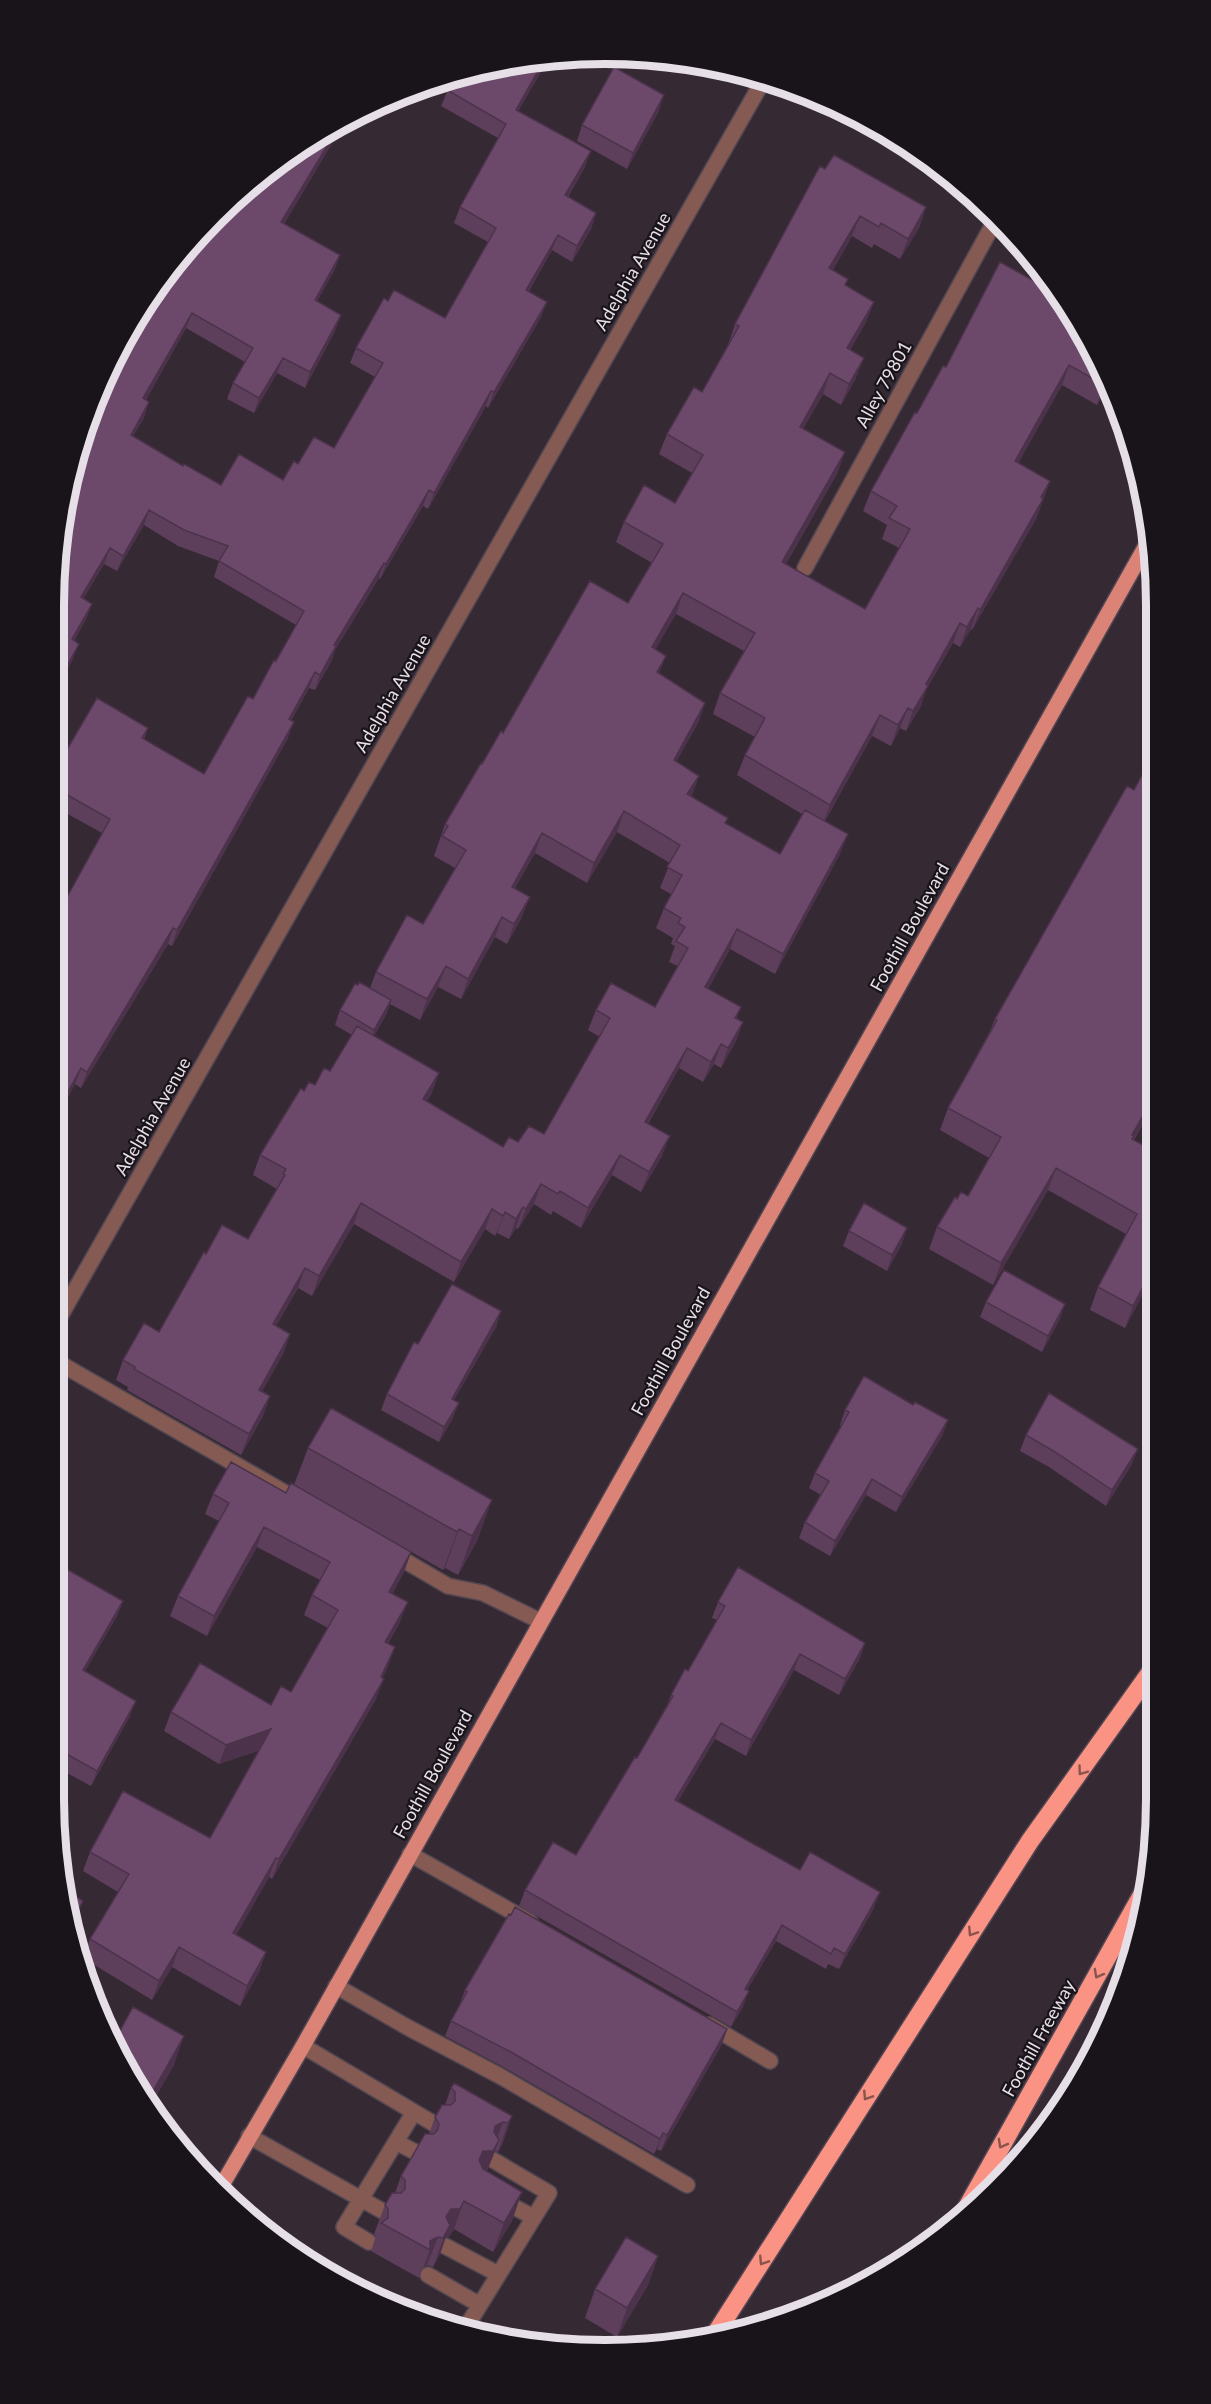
<svg xmlns="http://www.w3.org/2000/svg" width="1211" height="2404" font-family="Lato,sans-serif">
<style>
.lines{fill:none;stroke-linecap:round;stroke-linejoin:round}
.lane-casing{stroke:#514651;stroke-width:18}
.street-casing{stroke:#514651;stroke-width:18}
.primary-casing{stroke:#514651;stroke-width:18}
.highway-casing{stroke:#514651;stroke-width:21}
.lane{stroke:#845a53;stroke-width:15}
.street{stroke:#845a53;stroke-width:15}
.primary{stroke:#da8376;stroke-width:15}
.highway{stroke:#fb9384;stroke-width:18}
.wall{fill:#5d3f5c;fill-rule:evenodd}
.shaded-wall{fill:#4c334b}
.building{fill:#6c496b;stroke:#4c334b;stroke-width:1.5}
.oneway{stroke:#8a544e}
.labels{text-anchor:middle;dominant-baseline:central;stroke-width:4.5;stroke-linejoin:round;paint-order:stroke}
.street-label{font-size:18px;fill:#e7dfe7;stroke:#191419}
.rim{fill:none;stroke:#e7dfe7;stroke-width:8}
</style>
<rect width="100%" height="100%" fill="#352934"/>
<g class="lines">
<g class="lane-casing">
<path id="lane" d="M805 568 996 219
M54 1360 301 1502
M390 1552 448 1586 483 1593 540 1621
M410 1854 530 1922
M336 1986 407 2027 500 2076 687 2185
M709 2025 770 2061
M303 2046 436 2125
M249 2136 386 2213
M396 2142 419 2154
M499 2199 533 2217
M369 2242 344 2227 414 2112
M445 2246 498 2274
M428 2275 480 2305
M465 2329 549 2193 493 2160"/>
</g>
<g class="street-casing">
<path id="street" d="M54 1327 764 79"/>
</g>
<g class="primary-casing">
<path id="primary" d="M222 2185 303 2046 1152 535"/>
</g>
<g class="highway-casing">
<path id="highway" d="M965 2211 1147 1886
M716 2333 1030 1841 1155 1666"/>
</g>
<use href="#lane" class="lane"/>
<use href="#street" class="street"/>
<use href="#primary" class="primary"/>
<use href="#highway" class="highway"/>
</g>
<path class="wall" d="M546 58 542 70 518 111 585 167 568 197 596 213 591 229 572 262 552 250 529 291 541 317 488 408 486 406 428 509 423 506 380 579 379 578 335 650 331 662 315 690 309 688 291 721 288 738 172 946 168 944 81 1088 75 1084 55 1120V899L67 897 102 833 55 807V741L68 748 148 728 144 739 204 774 253 699 296 625 214 577 219 561 178 546 144 525 117 571 104 564 83 599 92 604 86 619 74 641 73 659 57 688 55 687V570L208 234 329 128 342 122 338 133 284 224 340 255 334 271 317 301 335 331 305 388 277 373 254 413 227 399 233 383 245 362 186 328 146 400 144 418 133 436 183 466 221 485 283 480 298 464 334 448 375 377 350 363 356 348 388 301 445 318 488 242 454 223 460 207 498 138 441 106 450 85 441 80 533 59Z
M659 111 627 169 577 141 582 125Z
M825 169 926 207 919 228 900 259 874 244 872 248 852 236 833 270 845 285 874 302 866 322 850 350 856 378 841 405 823 394 803 429 838 472 786 564 865 609 899 548 882 539 887 525 863 511 871 491 917 413 946 367 1057 294 1109 384 1097 405 1062 385 1018 463 1050 481 1036 519 972 630 971 629 960 647 953 643 926 690 921 706 906 731 900 728 891 746 872 736 825 821 840 854 775 974 730 949 708 989 741 1007 736 1019 743 1022 735 1043 721 1068 714 1064 703 1082 679 1068 648 1124 662 1156 641 1192 612 1175 581 1228 553 1211 551 1215 534 1204 518 1229 516 1228 509 1239 497 1233 495 1236 485 1229 454 1282 354 1224 312 1296 298 1288 276 1326 290 1334 283 1354 262 1391 270 1396 263 1416 241 1455 127 1390 128 1387 116 1380 123 1360 159 1332 206 1254 248 1239 277 1189 253 1175 260 1155 304 1091 315 1085 330 1071 352 1035 335 1025 340 1010 358 985 370 988 376 972 423 924 455 868 434 856 445 824 482 764 503 733 628 603 652 563 616 542 624 522 675 503 692 473 659 454 667 434 702 392 728 345 735 324ZM676 614 744 651 720 693 713 714 755 737 745 755 737 775 802 814 780 854 726 824 691 797 676 762 698 723 705 703 659 673 655 649ZM617 832 670 863 660 888 671 894 664 908 656 928 673 938 671 944 675 946 669 962 678 966 655 1007 596 1010 588 1030 600 1037 544 1134 503 1147 427 1101 432 1093 374 1036 386 1015 390 1004 420 1020 438 987 461 999 495 937 507 944 522 917 515 888 535 853 587 883Z
M1153 755 1154 1104 1134 1140 1154 1151V1273L1125 1328 1090 1310 1098 1287 1126 1234 1048 1190 993 1285 929 1249 937 1227 957 1199 968 1196 989 1158 940 1130 948 1108 990 1031 995 1019 1134 790Z
M849 1231 902 1244 887 1271 843 1246Z
M986 1302 1060 1319 1042 1352 980 1317Z
M501 1311 496 1327 454 1400 453 1418 439 1442 381 1410 387 1394 418 1344Z
M913 1405 948 1420 942 1436 896 1512 866 1495 830 1556 799 1538 805 1522 821 1495 809 1488 815 1473 841 1426 840 1425 845 1410Z
M1026 1435 1132 1464 1106 1506 1049 1467 1020 1451Z
M308 1448 478 1539 458 1575 445 1568 443 1570 408 1550 411 1552 404 1572 392 1594 400 1622 388 1644 395 1647 382 1678 376 1699 272 1879 269 1877 236 1935 266 1952 259 1972 240 2006 172 1967 152 2000 83 1958 90 1939 118 1892 83 1871 90 1852 210 1838 260 1750 219 1764 164 1731 171 1712 271 1705 291 1692 328 1628 304 1615 312 1595 320 1580 257 1547 207 1636 170 1616 178 1596 219 1521 205 1514 213 1494 286 1493 294 1485Z
M54 1562 123 1601 117 1616 85 1671 130 1716 91 1786 54 1766Z
M718 1602 865 1643 860 1658 839 1695 794 1670 746 1756 715 1739 678 1801 800 1870 874 1908 839 1969 828 1964 826 1969 776 1941 747 1990 743 2007 731 2027 519 1906 525 1890 576 1855 637 1758 666 1708 671 1695 688 1671 717 1620 712 1618Z
M465 1990 727 2029 722 2044 661 2151 657 2149 654 2154 505 2068 445 2036 451 2021 459 2006Z
M116 2038 174 2065 152 2103Z
M451 2088 512 2116 502 2145 498 2152 495 2151 487 2171 512 2221 493 2252 454 2229 449 2237H446L440 2254 433 2267 427 2265 423 2268 419 2278 371 2251 376 2236 374 2234 385 2205 395 2193 401 2176 429 2134 435 2117 445 2105Z
M658 2256 648 2285 617 2337 585 2318 595 2289Z"/>
<path class="shaded-wall" d="M545 58H546L542 70 510 126 516 110Z
M664 95 659 111 627 169 633 153Z
M342 122 338 133 276 238 281 222 341 123Z
M591 151 585 167 559 211 565 195Z
M926 207 919 228 900 259 908 239Z
M596 213 591 229 572 262 577 246Z
M860 216 852 236 822 289 829 268Z
M558 235 552 250 520 305 526 290Z
M340 255 334 271 309 316 315 300Z
M547 302 541 317 488 408 494 392Z
M874 302 866 322 839 368 847 348Z
M192 313 186 328 138 414 143 398Z
M341 315 335 331 305 388 310 372Z
M283 358 277 373 254 413 259 398Z
M864 358 856 378 841 405 849 384Z
M1069 365 1062 385 1008 482 1015 461Z
M830 373 823 394 793 447 800 427Z
M1107 380 1109 384 1097 405 1104 385Z
M491 391 486 406 428 509 434 493Z
M149 402 144 418 125 450 131 435Z
M845 452 838 472 775 583 782 562Z
M1050 481 1036 519 972 630 980 610Z
M429 490 423 506 380 579 386 564Z
M149 510 144 525 117 571 123 556Z
M110 548 104 564 75 613 81 597Z
M384 563 379 578 335 650 331 662 315 690 320 675 334 645Z
M683 593 676 614 645 668 652 647Z
M92 604 86 619 66 655 72 639Z
M978 608 971 629 960 647 967 627Z
M960 623 953 643 926 690 921 706 906 731 913 711 926 684Z
M79 644 73 659 57 688 63 673Z
M666 656 658 676 657 672Z
M315 672 309 688 283 735 289 719Z
M705 703 698 723 666 780 674 760Z
M908 708 900 728 891 746 898 725Z
M880 715 872 736 822 825 830 805Z
M294 722 288 738 172 946 177 930Z
M699 776 692 796 679 815 687 794Z
M624 811 617 832 587 883 594 863Z
M542 833 535 853 504 907 512 887Z
M848 834 840 854 775 974 783 954Z
M530 897 522 917 507 944 514 924Z
M502 917 495 937 461 999 468 979Z
M173 928 168 944 81 1088 87 1072Z
M737 929 730 949 698 1008 705 987Z
M446 966 438 987 420 1020 427 999Z
M391 1000 386 1015 369 1045 374 1030Z
M743 1022 735 1043 721 1068 728 1048Z
M721 1044 714 1064 703 1082 711 1062Z
M687 1048 679 1068 637 1142 645 1122Z
M81 1068 75 1084 55 1120V1115Z
M439 1073 432 1093 416 1120 423 1099Z
M1154 1096V1104L1130 1145 1132 1135Z
M670 1136 662 1156 641 1192 649 1172Z
M620 1155 612 1175 581 1228 588 1208Z
M1056 1168 1048 1190 993 1285 1001 1263Z
M541 1184 534 1204 518 1229 526 1209Z
M361 1203 354 1224 312 1296 319 1276Z
M523 1207 516 1228 509 1239 516 1219Z
M492 1209 485 1229 454 1282 461 1262Z
M505 1212 497 1233 495 1236 503 1216Z
M907 1228 902 1244 887 1271 892 1255Z
M1154 1266V1273L1125 1328 1133 1306Z
M305 1268 298 1288 266 1344 273 1324Z
M1065 1304 1060 1319 1042 1352 1048 1336Z
M501 1311 496 1327 446 1414 452 1399Z
M290 1334 283 1354 252 1410 259 1390Z
M270 1396 263 1416 241 1455 249 1434Z
M459 1403 453 1418 439 1442 444 1427Z
M948 1420 942 1436 896 1512 902 1497Z
M1138 1449 1132 1464 1106 1506 1112 1490Z
M872 1479 866 1495 830 1556 835 1541Z
M492 1500 478 1539 458 1575 472 1536Z
M264 1527 257 1547 207 1636 214 1616Z
M459 1529 445 1568 443 1570 457 1532Z
M411 1552 404 1572 382 1612 389 1592Z
M123 1601 117 1616 77 1685 83 1670Z
M408 1602 400 1622 378 1662 385 1642Z
M865 1643 860 1658 839 1695 845 1679Z
M395 1647 388 1667 376 1692 384 1679 376 1699 272 1879 279 1859 381 1677Z
M800 1654 794 1670 746 1756 751 1740Z
M136 1701 130 1716 91 1786 97 1771Z
M721 1723 715 1739 670 1815 675 1800Z
M271 1729 264 1749 219 1764 226 1745Z
M276 1858 269 1877 226 1953 233 1933Z
M880 1892 874 1908 839 1969 845 1954Z
M83 1901 75 1923 74 1917Z
M782 1925 776 1941 739 2004 745 1989Z
M179 1947 172 1967 152 2000 159 1981Z
M266 1952 259 1972 240 2006 247 1986Z
M749 1991 743 2007 731 2027 737 2012Z
M727 2029 722 2044 661 2151 667 2135Z
M184 2036 174 2065 152 2103 149 2098Z
M512 2116 502 2145 498 2152 508 2123Z
M503 2122 493 2150 499 2140 488 2169 482 2179 479 2160 495 2126Z
M663 2133 657 2149 654 2154 660 2139Z
M522 2192 512 2221 493 2252 504 2223Z
M464 2201 454 2229 449 2237H446L440 2254 433 2267 444 2237 446 2217 451 2209Z
M438 2237 427 2265 423 2268 430 2250V2241Z
M658 2256 648 2285 617 2337 627 2308Z"/>
<path class="building" d="M545 58 516 110 591 151 565 195 596 213 577 246 558 235 526 290 547 302 494 392 491 391 434 493 429 490 386 564 384 563 334 645 336 646 320 675 315 672 289 719 294 722 177 930 173 928 87 1072 81 1068 55 1115V899L59 892 67 897 110 819 55 788V741L68 748 97 698 148 728 142 738 204 774 248 696 253 699 274 660 276 661 304 611 219 561 228 546 184 530 149 510 123 556 110 548 81 597 92 604 72 639 79 644 63 673 55 668V570L73 463 111 362 168 270 203 232 208 234 216 218 242 191 329 128 341 123 281 222 340 255 315 300 341 315 310 372 283 358 259 398 233 383 253 348 192 313 143 398 149 402 131 435 183 466 184 464 221 485 239 454 283 480 294 461 298 464 314 437 334 448 383 363 356 348 384 298 388 301 394 290 445 318 496 228 460 207 506 124 447 90 454 77 533 59Z
M614 67 664 95 633 153 582 125Z
M834 155 926 207 908 239 881 223 879 227 860 216 829 268 848 279 845 285 874 302 847 348 864 358 849 384 830 373 800 427 845 452 782 562 865 609 910 529 889 518 897 506 871 491 915 412 917 413 943 366 946 367 1000 262 1057 294 1107 380 1104 385 1069 365 1015 461 1050 481 1041 497 1043 499 980 610 978 608 967 627 960 623 926 684 928 686 913 711 908 708 898 725 880 715 830 805 745 755 765 718 720 693 755 633 683 593 652 647 666 656 657 672 705 703 674 760 699 776 687 794 728 818 725 823 780 854 805 810 848 834 783 954 737 929 705 987 741 1007 735 1018 743 1022 728 1048 721 1044 711 1062 687 1048 645 1122 670 1136 649 1172 620 1155 588 1208 560 1191 558 1194 541 1184 526 1209 523 1207 516 1219 505 1212 503 1216 492 1209 461 1262 361 1203 319 1276 305 1268 273 1324 290 1334 259 1390 270 1396 249 1434 134 1369 135 1367 123 1360 144 1323 159 1332 204 1252 206 1254 222 1225 248 1239 285 1175 283 1174 286 1169 260 1155 301 1088 304 1091 309 1082 315 1085 324 1068 330 1071 357 1026 439 1073 423 1099 503 1147 509 1137 518 1142 529 1126 544 1134 610 1018 596 1010 611 983 655 1007 688 948 676 941 685 927 678 923 681 918 664 908 682 875 667 867 680 845 624 811 594 863 542 833 512 887 530 897 514 924 502 917 468 979 446 966 427 999 376 972 407 915 423 924 466 850 442 836 448 826 445 824 481 763 482 764 501 731 503 733 590 581 628 603 663 544 624 522 644 485 675 503 703 455 667 434 694 387 702 392 739 326 735 324 820 166 825 169Z
M1153 755 1154 1096 1132 1135 1134 1136 1132 1139 1154 1151V1266L1133 1306 1098 1287 1137 1214 1056 1168 1001 1263 937 1227 955 1197 957 1199 961 1192 968 1196 1001 1137 948 1108 997 1020 995 1019 1127 786 1134 790Z
M359 982 391 1000 374 1030 340 1010 355 984 358 985Z
M864 1203 907 1228 892 1255 849 1231Z
M1004 1270 1065 1304 1048 1336 986 1302Z
M452 1284 501 1311 452 1399 459 1403 444 1427 387 1394 414 1342 418 1344Z
M864 1376 913 1405 915 1402 948 1420 902 1497 872 1479 835 1541 805 1522 829 1481 815 1473 849 1412 845 1410Z
M1049 1393 1138 1449 1112 1490 1055 1452 1026 1435Z
M331 1408 492 1500 472 1536 459 1529 457 1532 308 1448Z
M231 1462 286 1493 291 1483 411 1552 389 1592 408 1602 385 1642 395 1647 381 1677 384 1679 279 1859 276 1858 233 1933 266 1952 247 1986 179 1947 159 1981 90 1939 129 1874 90 1852 123 1791 210 1838 271 1729 226 1745 171 1712 200 1663 271 1705 281 1686 291 1692 338 1610 312 1595 330 1562 264 1527 214 1616 178 1596 229 1503 213 1494Z
M54 1562 123 1601 83 1670 136 1701 97 1771 54 1747Z
M738 1567 865 1643 845 1679 800 1654 751 1740 721 1723 675 1800 800 1870 810 1852 880 1892 845 1954 834 1948 831 1954 782 1925 745 1989 749 1991 737 2012 525 1890 553 1842 576 1855 635 1757 637 1758 673 1696 671 1695 685 1669 688 1671 725 1606 718 1602Z
M70 1893 83 1901 74 1917Z
M515 1907 727 2029 667 2135 663 2133 660 2139 511 2052 451 2021 467 1992 465 1990 509 1914 511 1915Z
M133 2007 184 2036 149 2098 123 2050 126 2046 118 2041 116 2038Z
M454 2083 512 2116 508 2123 503 2122 495 2126 494 2132 499 2140 493 2151H483L479 2160 483 2169 522 2192 504 2223 464 2201 460 2209H451L446 2217 450 2225 443 2238 438 2237 430 2241V2250L381 2223 388 2218V2209L385 2205 392 2193H401L405 2189V2180L401 2176 425 2134H434L438 2129 439 2124 435 2117 442 2105H451L455 2101V2092L451 2088Z
M626 2237 658 2256 627 2308 595 2289Z"/>
<defs><path id="oneway-chevron" d="M-2-3.5L2.5 0L-2 3.5" fill="none" stroke-width="1.6" stroke-linecap="round" stroke-linejoin="round" transform="scale(1.5)"/></defs>
<g class="oneway">
<use href="#oneway-chevron" transform="translate(1082 1771) rotate(126)"/>
<use href="#oneway-chevron" transform="translate(972 1932) rotate(123)"/>
<use href="#oneway-chevron" transform="translate(1098 1974) rotate(119)"/>
<use href="#oneway-chevron" transform="translate(867 2096) rotate(123)"/>
<use href="#oneway-chevron" transform="translate(1002 2144) rotate(119)"/>
<use href="#oneway-chevron" transform="translate(763 2261) rotate(123)"/>
</g>
<g class="labels">
<g class="street-label">
<text transform="translate(632 271) rotate(-60)">Adelphia Avenue</text>
<text transform="translate(883 384) rotate(-61)">Alley 79801</text>
<text transform="translate(392 693) rotate(-60)">Adelphia Avenue</text>
<text transform="translate(909 927) rotate(-61)">Foothill Boulevard</text>
<text transform="translate(152 1116) rotate(-60)">Adelphia Avenue</text>
<text transform="translate(670 1351) rotate(-61)">Foothill Boulevard</text>
<text transform="translate(432 1774) rotate(-61)">Foothill Boulevard</text>
<text transform="translate(1038 2038) rotate(-61)">Foothill Freeway</text>
</g>
</g>
<path d="M0 0H1211V2404H0ZM605 64H605A541 541 0 0 1 1146 605V1799A541 541 0 0 1 605 2340H605A541 541 0 0 1 64 1799V605A541 541 0 0 1 605 64Z" fill="#191419" fill-rule="evenodd"/>
<path class="rim" d="M605 64H605A541 541 0 0 1 1146 605V1799A541 541 0 0 1 605 2340H605A541 541 0 0 1 64 1799V605A541 541 0 0 1 605 64Z"/>
</svg>
